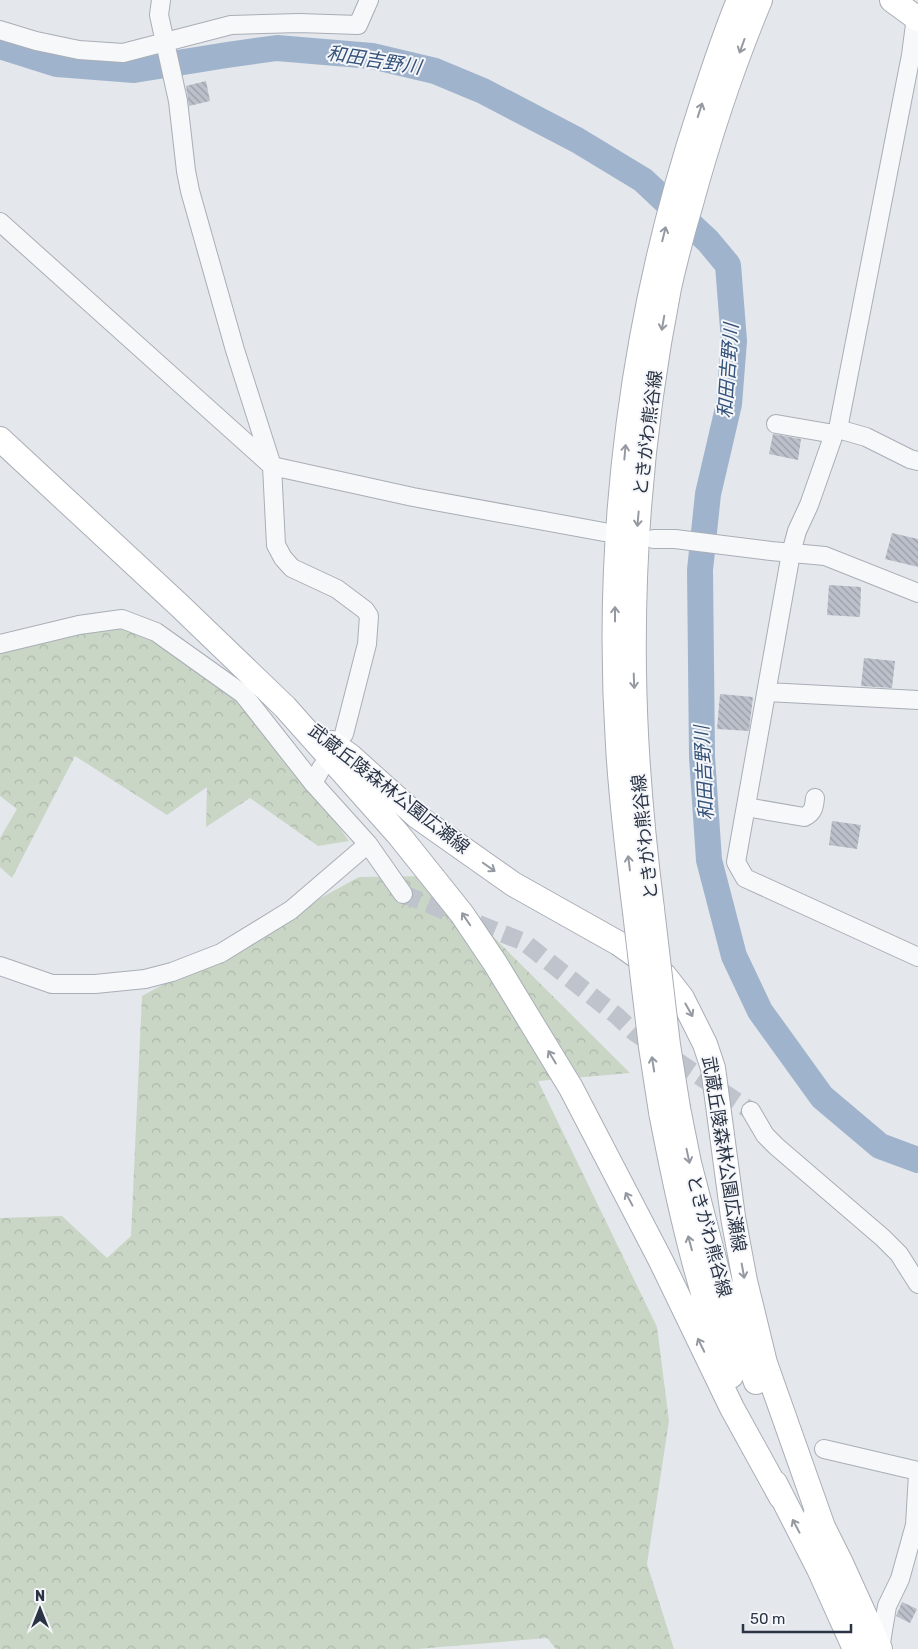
<svg xmlns="http://www.w3.org/2000/svg" width="918" height="1649" font-family="Rubik,'Noto Sans JP',sans-serif">
<style>
.forest{fill:url(#forest-crowns)}
.lines{fill:none;stroke-linecap:round;stroke-linejoin:round}
.river{stroke:#9fb4cc;stroke-width:26}
.building{fill:url(#building-back-hatch)}
.street-tunnel{stroke:#bfc3cb;stroke-width:18;stroke-dasharray:18 9;stroke-linecap:butt}
.street-casing{stroke:#a9aeb7;stroke-width:20}
.secondary-casing{stroke:#a9aeb7;stroke-width:26}
.street{stroke:#f7f8fa;stroke-width:18}
.secondary{stroke:#fff;stroke-width:24}
.secondary-bridge-casing{stroke:#a9aeb7;stroke-width:26;stroke-linecap:butt}
.secondary-bridge{stroke:#fff;stroke-width:24}
.oneway{stroke:#959aa2}
.labels{text-anchor:middle;dominant-baseline:central;stroke-width:4;stroke-linejoin:round;paint-order:stroke}
.street-label{font-size:18px;fill:#2b3445;stroke:#f4f6f9}
.water-label{font-size:19px;font-style:italic;fill:#34527a;stroke:#f4f6f9}
</style>
<defs>
<pattern id="forest-crowns" width="20" height="18" patternUnits="userSpaceOnUse" patternTransform="scale(1.25)"><rect width="20" height="18" fill="#c9d6c5"/><path d="M2 6a3 3 0 1 1 6 0M12 15a3 3 0 1 1 6 0" fill="none" stroke="#adb8ab"/></pattern>
<pattern id="building-back-hatch" width="6" height="6" patternUnits="userSpaceOnUse" patternTransform="scale(1.25)"><rect width="6" height="6" fill="#bbc0ca"/><path d="M-1 5l2 2M0 0l6 6M5-1l2 2" fill="none" stroke="#989da6"/></pattern>
</defs>
<rect width="100%" height="100%" fill="#e4e7ec"/>
<path class="forest" d="M122 619 259 714 349 841 318 846 250 798 206 827 207 787 167 815 75 756 12 878 0 867V838L17 809 0 796V652Z
M432 876 630 1073 538 1081 657 1327 669 1421 647 1564 674 1649H556L547 1638 417 1649H0V1218L62 1216 107 1258 131 1236 142 996 359 877Z"/>
<g class="lines">
<path class="river" d="M0 46 57 64 134 70 227 55 277 48 372 56 435 71 483 91 577 140 643 180 708 241 728 265 734 341 729 404 708 494 700 570 702 757 709 860 734 956 760 1011 822 1097 880 1146 918 1160"/>
</g>
<path class="building" d="M206 81 210 101 189 106 186 86Z
M773 434 801 439 798 460 769 454Z
M892 533 918 539V567L885 559Z
M829 585 861 587 860 617 827 615Z
M864 658 895 661 892 688 861 686Z
M720 694 753 697 749 731 717 729Z
M832 821 861 825 857 849 829 845Z
M902 1602 917 1609 910 1623 896 1616Z"/>
<g class="lines">
<path class="street-tunnel" d="M403 894 524 942 617 1016 634 1032 751 1111"/>
<g class="street-casing">
<path id="street" d="M161 0 159 15 178 101 186 171 190 191 235 350 272 466 276 545 283 558 292 568 337 589 365 610 369 616 367 644 344 734
M918 13 916 17 911 55 838 429 834 434 809 505 797 531 791 553 736 862 745 878 918 957
M0 30 36 41 79 50 123 53 231 25 299 23 358 25 369 0
M0 222 272 466 413 497 604 532
M776 424 834 434
M838 429 866 437 910 459 918 461
M653 539H675L771 551 825 556 918 593
M0 644 79 625 122 619 156 632 243 694 313 783 368 844 403 894
M767 692 918 700
M313 783 322 767
M746 807 804 817C813 813 814 808 815 798
M0 966 52 984H95L145 979 172 972 221 953 291 910 368 844
M751 1111 765 1135 777 1147 883 1238 899 1254 918 1284
M824 1449 918 1471
M915 1525 918 1474
M880 1649 887 1606 900 1579 915 1525 918 1521"/>
</g>
<g class="secondary-casing">
<path id="secondary" d="M892 0 918 19
M0 439 180 606 285 707 398 834 462 914 495 963 571 1088 661 1261 732 1408 781 1497
M332 743 349 755 418 817 513 884 618 943 664 975 682 998 705 1044 713 1068 733 1217 745 1281 765 1363 823 1527
M652 909C642 830 635 751 634 672 632 543 644 415 669 288 675 261 682 234 690 207 709 137 732 67 760 0
M635 912C628 856 621 800 618 745 604 531 633 313 700 110 712 73 724 36 739 0
M678 1108 689 1163 720 1282 756 1382
M661 1112C678 1201 698 1291 731 1376
M775 1483 819 1569 855 1649
M816 1513 840 1561 880 1649"/>
</g>
<use href="#street" class="street"/>
<use href="#secondary" class="secondary"/>
<g class="secondary-bridge-casing">
<path id="secondary-bridge" d="M652 909 668 1045 678 1108
M635 912 651 1047 661 1112"/>
</g>
<use href="#secondary-bridge" class="secondary-bridge"/>
</g>
<defs><path id="oneway-shaft" d="M-6 0H5M1.5-3L5.5 0L1.5 3" fill="none" stroke-width="1.6" stroke-linecap="round" stroke-linejoin="round" transform="scale(1.25)"/></defs>
<g class="oneway">
<use href="#oneway-shaft" transform="translate(742 46) rotate(110)"/>
<use href="#oneway-shaft" transform="translate(700 110) rotate(-72)"/>
<use href="#oneway-shaft" transform="translate(664 234) rotate(-76)"/>
<use href="#oneway-shaft" transform="translate(663 323) rotate(100)"/>
<use href="#oneway-shaft" transform="translate(625 452) rotate(-85)"/>
<use href="#oneway-shaft" transform="translate(638 519) rotate(95)"/>
<use href="#oneway-shaft" transform="translate(615 614) rotate(-90)"/>
<use href="#oneway-shaft" transform="translate(634 681) rotate(88)"/>
<use href="#oneway-shaft" transform="translate(629 863) rotate(-97)"/>
<use href="#oneway-shaft" transform="translate(489 867) rotate(35)"/>
<use href="#oneway-shaft" transform="translate(466 919) rotate(-124)"/>
<use href="#oneway-shaft" transform="translate(689 1010) rotate(61)"/>
<use href="#oneway-shaft" transform="translate(552 1057) rotate(-121)"/>
<use href="#oneway-shaft" transform="translate(653 1064) rotate(-99)"/>
<use href="#oneway-shaft" transform="translate(688 1156) rotate(78)"/>
<use href="#oneway-shaft" transform="translate(629 1199) rotate(-118)"/>
<use href="#oneway-shaft" transform="translate(690 1243) rotate(-105)"/>
<use href="#oneway-shaft" transform="translate(743 1271) rotate(80)"/>
<use href="#oneway-shaft" transform="translate(701 1345) rotate(-116)"/>
<use href="#oneway-shaft" transform="translate(796 1526) rotate(-118)"/>
</g>
<g class="labels">
<g class="street-label">
<text transform="translate(648 433) rotate(-83)">ときがわ熊谷線</text>
<text transform="translate(389 789) rotate(38)">武蔵丘陵森林公園広瀬線</text>
<text transform="translate(645 837) rotate(-96)">ときがわ熊谷線</text>
<text transform="translate(724 1154) rotate(81)">武蔵丘陵森林公園広瀬線</text>
<text transform="translate(709 1236) rotate(75)">ときがわ熊谷線</text>
</g>
<g class="water-label">
<text transform="translate(374 60) rotate(9)">和田吉野川</text>
<text transform="translate(728 371) rotate(-86)">和田吉野川</text>
<text transform="translate(704 773) rotate(-93)">和田吉野川</text>
</g>
</g>
<g transform="translate(40 1609)" stroke="#f4f6f9" stroke-width="4" paint-order="stroke">
<path d="M0-4L9 19L0 12L-9 19Z" fill="#2b3445"/>
<text y="-8" font-size="14" font-weight="bold" text-anchor="middle" fill="#2b3445">N</text>
</g>
<path d="M743 1624v8h108v-8" fill="none" stroke="#2b3445" stroke-width="2.5"/>
<text x="750" y="1624" font-size="15" fill="#2b3445" stroke="#f4f6f9" stroke-width="4" paint-order="stroke">50 m</text>
</svg>
